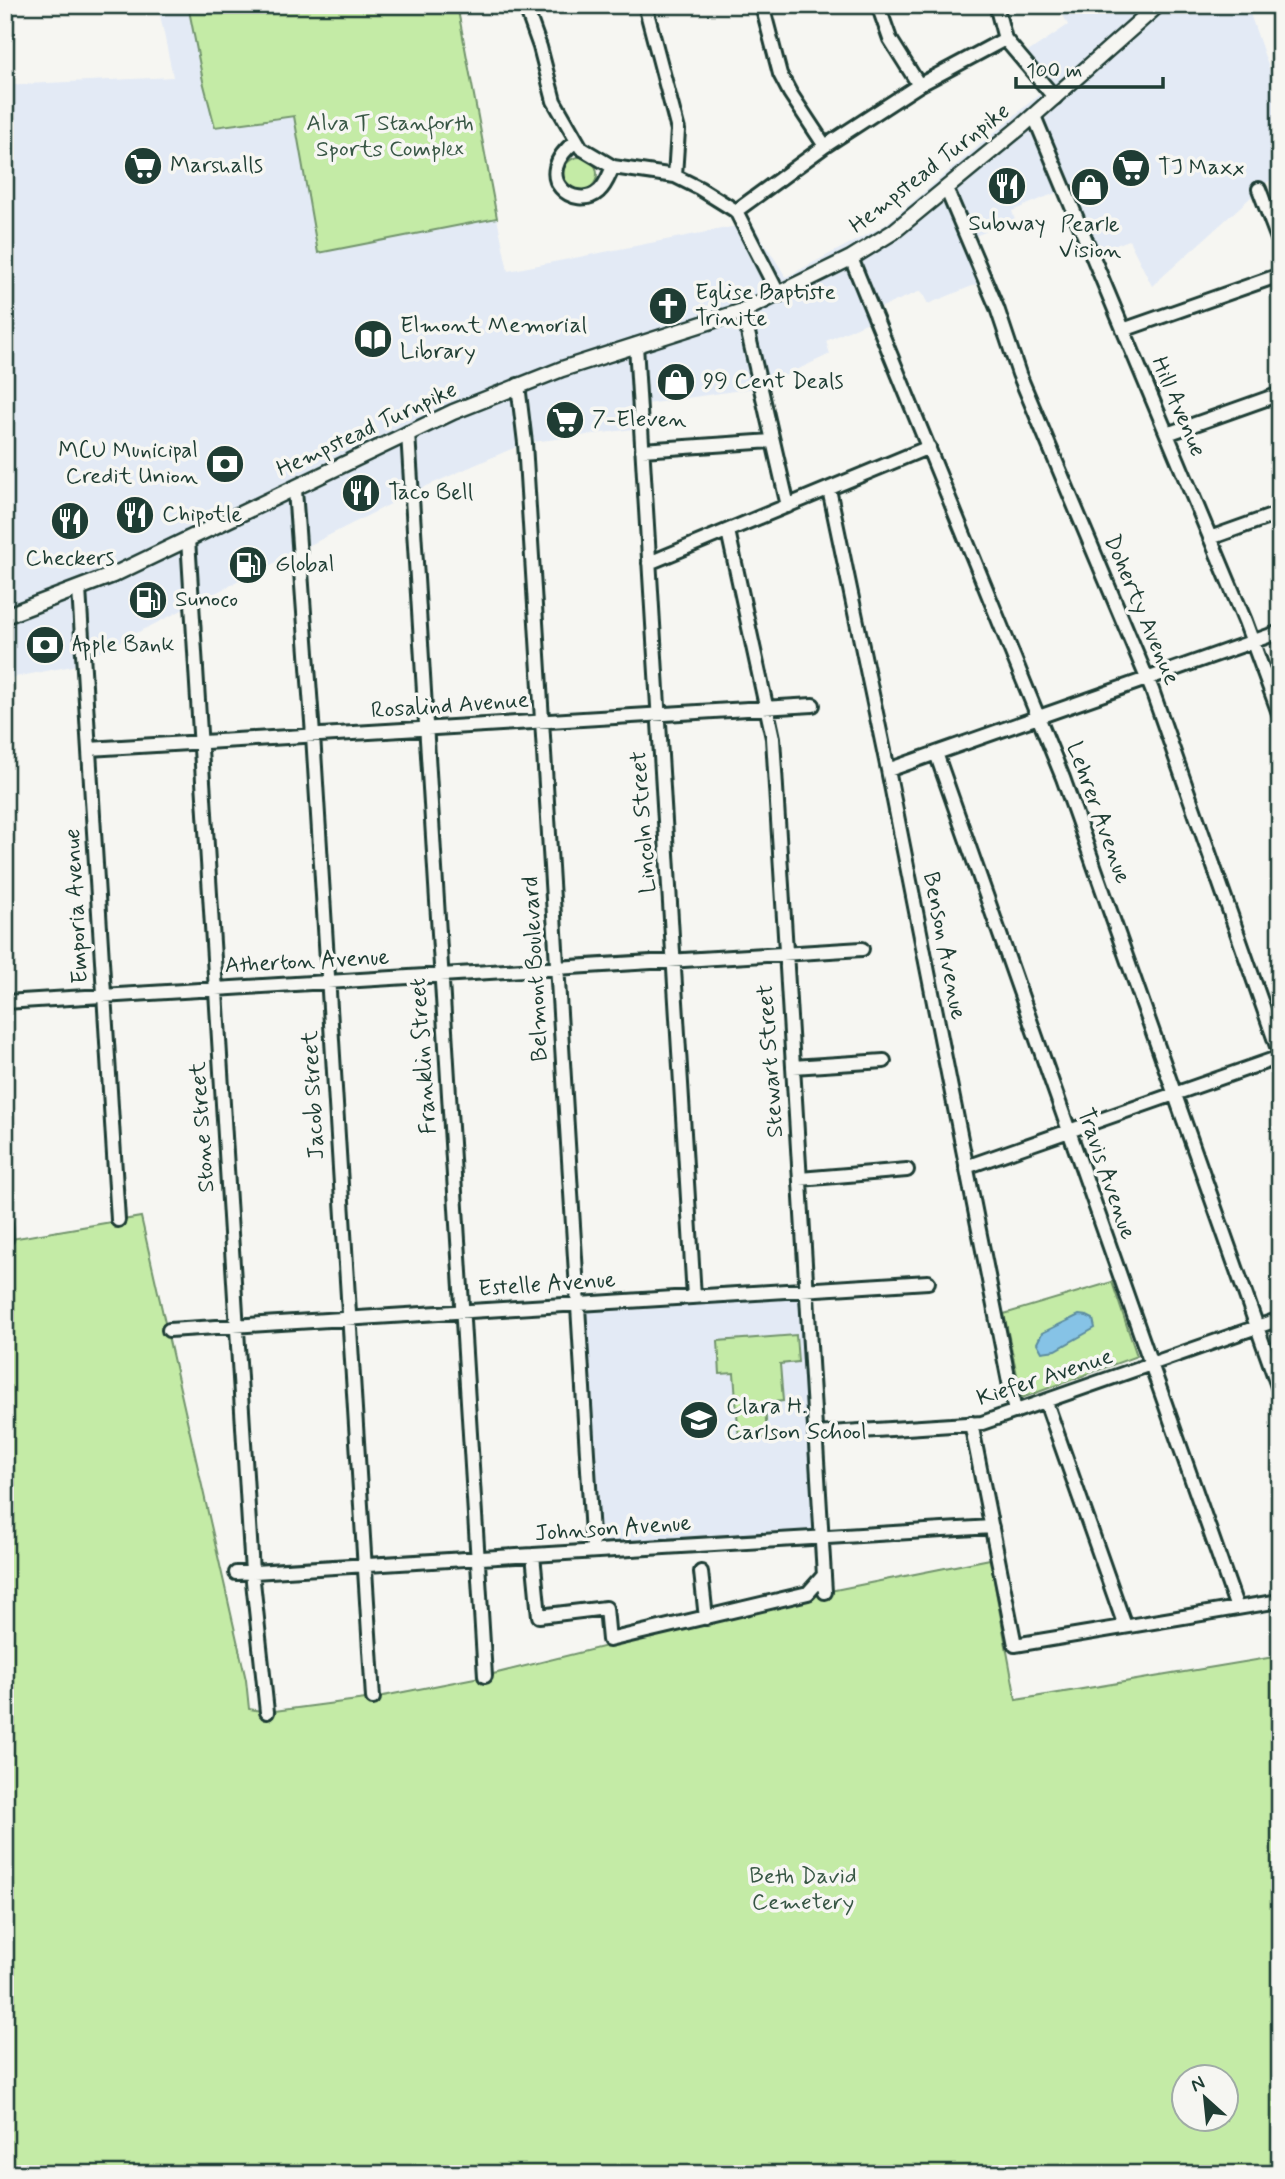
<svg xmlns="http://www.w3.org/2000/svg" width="1285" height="2179" font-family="Mynerve,sans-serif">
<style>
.built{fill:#e3eaf5}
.green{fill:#c4eba6;stroke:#72946d;stroke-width:2;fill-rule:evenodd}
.water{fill:#86c3e6;stroke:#5d8d9f;stroke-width:2}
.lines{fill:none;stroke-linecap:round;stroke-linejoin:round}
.minor-casing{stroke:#1f3d34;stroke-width:18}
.major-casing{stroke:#1f3d34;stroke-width:19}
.minor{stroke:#f6f6f2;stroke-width:12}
.major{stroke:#f6f6f2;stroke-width:14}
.labels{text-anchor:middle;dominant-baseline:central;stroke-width:7;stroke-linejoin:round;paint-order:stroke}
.park-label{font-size:23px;fill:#385745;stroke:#f6f6f2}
.poi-label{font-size:23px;fill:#1f3d34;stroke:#f6f6f2;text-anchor:start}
.street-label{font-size:23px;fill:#1f3d34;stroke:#f6f6f2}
</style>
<rect width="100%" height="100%" fill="#f6f6f2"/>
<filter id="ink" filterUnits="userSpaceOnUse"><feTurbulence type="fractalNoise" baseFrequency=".0143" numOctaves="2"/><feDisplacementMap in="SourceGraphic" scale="14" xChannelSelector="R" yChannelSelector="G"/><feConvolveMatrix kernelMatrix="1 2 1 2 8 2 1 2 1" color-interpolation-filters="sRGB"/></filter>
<g filter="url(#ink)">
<path class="built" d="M158 5H188L203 81 215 127 294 115 318 253 497 218 508 271 752 223 786 277 885 225 1048 87 1022 56 1068 25 1058 5H1247L1280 100V175L1270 180 1152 286 1129 240 1092 254 1065 189 1012 211 1015 220 970 238 987 280 928 304 921 291 872 311 875 319 826 341 830 354 761 387 640 405 641 428 525 443 420 489 72 666 5 679V85L173 77Z
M802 1294 815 1533 598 1545 582 1307Z"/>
<path class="green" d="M188 5H457L497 218 318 253 294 116 215 127 203 81Z
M563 174a17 17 0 1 1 34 0a17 17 0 1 1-34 0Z
M141 1217 222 1574 246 1680 249 1709 267 1712 373 1698 485 1676 825 1592 990 1559 1016 1700 1280 1656V2174H5V1240ZM1184 2078H1226V2120H1184Z
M1112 1282 1137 1356 1022 1398 1004 1314Z
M796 1335 798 1362 780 1364 783 1401 765 1403 767 1438 739 1440 734 1373 720 1374 718 1341Z"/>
<path class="water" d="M1079 1315 1087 1316 1093 1319 1095 1328 1056 1350 1042 1352 1037 1343 1042 1333Z"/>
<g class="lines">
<g class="minor-casing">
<path id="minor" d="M525 5 540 47 554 101 581 148 613 167 675 176 699 188 736 211
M645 5 678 130 675 176
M762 5 780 74 790 93 825 146
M878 5 890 39 919 85
M996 5 1005 39 1055 98
M1034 116 1245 621 1280 716
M576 141C528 178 576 212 599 191 606 185 609 175 613 167
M946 188 997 308 1019 374 1152 690 1280 1055
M1259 189 1280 244
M736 211 825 146 919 85 1005 39
M736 211 779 295
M851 258 1063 778 1280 1392
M743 311 788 506
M1123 330 1280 275
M636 345 694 1297
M518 385 525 443 593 1551
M408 433 485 1676
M1167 434 1280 394
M642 450 772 441
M829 489 888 770 1015 1412
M295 490 313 735 373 1698
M728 531 773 738 825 1592
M1210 538 1280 513
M188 539 252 1572 267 1712
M649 563 929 447
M79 589 118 1220
M89 749 813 705
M936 753 1237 1608
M888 770 1280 632
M5 1002 862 949
M793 1067 884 1061
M966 1167 1280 1057
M800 1179 907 1170
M5 1223 6 1239
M169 1330 928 1282
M1046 1402 1125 1626
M971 1423 1015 1645 1280 1601
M815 1434 982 1423 1280 1319
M533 1555 539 1616 606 1608 609 1640 808 1593 824 1575
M701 1572 706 1618
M236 1573 992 1527"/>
</g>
<g class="major-casing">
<path id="major" d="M5 616 113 575 453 412 562 369 743 311 851 258 893 232 1023 125 1158 5"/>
</g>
<use href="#minor" class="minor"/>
<use href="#major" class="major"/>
</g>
</g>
<defs>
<g id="supermarket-disc" transform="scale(2.0125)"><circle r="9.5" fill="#1f3d34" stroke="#f6f6f2"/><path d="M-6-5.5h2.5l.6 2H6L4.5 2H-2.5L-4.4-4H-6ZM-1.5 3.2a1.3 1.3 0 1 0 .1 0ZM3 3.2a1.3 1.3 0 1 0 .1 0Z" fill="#fff"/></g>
<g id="restaurant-disc" transform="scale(2.0125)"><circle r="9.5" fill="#1f3d34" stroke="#f6f6f2"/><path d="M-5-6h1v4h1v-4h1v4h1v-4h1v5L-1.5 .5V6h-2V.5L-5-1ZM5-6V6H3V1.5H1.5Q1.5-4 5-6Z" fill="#fff"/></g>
<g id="shop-disc" transform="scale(2.0125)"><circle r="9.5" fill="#1f3d34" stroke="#f6f6f2"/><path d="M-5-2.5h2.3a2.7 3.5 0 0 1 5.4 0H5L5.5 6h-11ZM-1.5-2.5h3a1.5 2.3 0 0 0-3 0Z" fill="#fff"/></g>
<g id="church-disc" transform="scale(2.0125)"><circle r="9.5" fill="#1f3d34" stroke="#f6f6f2"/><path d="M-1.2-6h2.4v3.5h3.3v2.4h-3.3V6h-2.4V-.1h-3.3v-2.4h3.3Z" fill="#fff"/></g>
<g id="library-disc" transform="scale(2.0125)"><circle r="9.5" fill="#1f3d34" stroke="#f6f6f2"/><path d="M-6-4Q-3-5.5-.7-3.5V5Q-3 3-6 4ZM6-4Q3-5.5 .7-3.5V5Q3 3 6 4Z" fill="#fff"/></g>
<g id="bank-disc" transform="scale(2.0125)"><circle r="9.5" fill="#1f3d34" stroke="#f6f6f2"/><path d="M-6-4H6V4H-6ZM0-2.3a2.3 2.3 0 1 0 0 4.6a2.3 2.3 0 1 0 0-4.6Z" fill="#fff"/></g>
<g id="fuel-disc" transform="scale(2.0125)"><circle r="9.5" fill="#1f3d34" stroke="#f6f6f2"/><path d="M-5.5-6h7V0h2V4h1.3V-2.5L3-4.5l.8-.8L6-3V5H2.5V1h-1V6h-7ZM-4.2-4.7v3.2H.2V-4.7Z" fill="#fff"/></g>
<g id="school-disc" transform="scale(2.0125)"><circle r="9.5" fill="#1f3d34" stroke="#f6f6f2"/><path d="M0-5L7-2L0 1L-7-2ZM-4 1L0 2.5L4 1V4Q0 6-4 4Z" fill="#fff"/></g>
</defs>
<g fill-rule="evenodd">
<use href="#supermarket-disc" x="143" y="166"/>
<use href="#supermarket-disc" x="1131" y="168"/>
<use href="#restaurant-disc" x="1007" y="186"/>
<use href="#shop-disc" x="1090" y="187"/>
<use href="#church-disc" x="668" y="306"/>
<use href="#library-disc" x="373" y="339"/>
<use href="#shop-disc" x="676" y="382"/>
<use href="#supermarket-disc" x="565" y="420"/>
<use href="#bank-disc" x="225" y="464"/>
<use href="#restaurant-disc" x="361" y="493"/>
<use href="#restaurant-disc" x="135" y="515"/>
<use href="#restaurant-disc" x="70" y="521"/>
<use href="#fuel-disc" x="248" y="565"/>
<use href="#fuel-disc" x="148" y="600"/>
<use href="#bank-disc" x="45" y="645"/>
<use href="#school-disc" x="699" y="1420"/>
</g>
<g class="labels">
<g class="park-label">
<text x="390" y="124">Alva T Stanforth<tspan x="390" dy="26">Sports Complex</tspan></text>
<text x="803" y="1877">Beth David<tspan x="803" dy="26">Cemetery</tspan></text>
</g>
<g class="poi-label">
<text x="170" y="166">Marshalls</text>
<text x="1158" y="168">TJ Maxx</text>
<text x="1007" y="224" text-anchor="middle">Subway</text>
<text x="1090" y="225" text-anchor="middle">Pearle<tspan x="1090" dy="26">Vision</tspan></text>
<text x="695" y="293">Eglise Baptiste<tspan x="695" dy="26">Trinite</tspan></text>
<text x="400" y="326">Elmont Memorial<tspan x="400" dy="26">Library</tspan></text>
<text x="703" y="382">99 Cent Deals</text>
<text x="592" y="420">7-Eleven</text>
<text x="198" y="451" text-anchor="end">MCU Municipal<tspan x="198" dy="26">Credit Union</tspan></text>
<text x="388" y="493">Taco Bell</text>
<text x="162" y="515">Chipotle</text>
<text x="70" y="559" text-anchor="middle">Checkers</text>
<text x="275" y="565">Global</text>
<text x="175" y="600">Sunoco</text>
<text x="72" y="645">Apple Bank</text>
<text x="726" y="1407">Clara H.<tspan x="726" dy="26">Carlson School</tspan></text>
</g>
<g class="street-label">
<text transform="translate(930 169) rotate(-38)">Hempstead Turnpike</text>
<text transform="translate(1178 407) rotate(67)">Hill Avenue</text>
<text transform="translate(367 430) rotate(-25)">Hempstead Turnpike</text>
<text transform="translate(1141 610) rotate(67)">Doherty Avenue</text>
<text transform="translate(450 706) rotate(-4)">Rosalind Avenue</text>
<text transform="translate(1098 813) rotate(70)">Lehrer Avenue</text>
<text transform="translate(644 822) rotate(-94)">Lincoln Street</text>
<text transform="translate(77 906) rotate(-93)">Emporia Avenue</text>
<text transform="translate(944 946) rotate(79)">Benson Avenue</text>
<text transform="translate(307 962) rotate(-3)">Atherton Avenue</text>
<text transform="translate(536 969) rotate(-93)">Belmont Boulevard</text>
<text transform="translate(424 1056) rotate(-94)">Franklin Street</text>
<text transform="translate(771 1061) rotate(-94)">Stewart Street</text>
<text transform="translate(314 1095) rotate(-93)">Jacob Street</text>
<text transform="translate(203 1127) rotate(-94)">Stone Street</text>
<text transform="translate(1106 1174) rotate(71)">Travis Avenue</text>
<text transform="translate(547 1285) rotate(-4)">Estelle Avenue</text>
<text transform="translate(1045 1378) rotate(-18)">Kiefer Avenue</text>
<text transform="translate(613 1529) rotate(-4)">Johnson Avenue</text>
</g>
</g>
<rect width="1285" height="2179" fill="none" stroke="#f6f6f2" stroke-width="28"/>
<rect x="14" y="14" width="1257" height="2151" fill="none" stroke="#1f3d34" stroke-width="2.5" filter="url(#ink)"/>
<g transform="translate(1205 2098) rotate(333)"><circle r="33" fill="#f6f6f2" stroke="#a0aca6" stroke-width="2"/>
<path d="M0-5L12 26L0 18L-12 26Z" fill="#1f3d34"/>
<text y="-10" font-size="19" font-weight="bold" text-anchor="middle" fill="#1f3d34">N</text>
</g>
<path d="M1016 77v10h147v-10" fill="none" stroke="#1f3d34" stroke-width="3.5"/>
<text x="1026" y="77" font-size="21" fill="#1f3d34" stroke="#f6f6f2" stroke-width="5" paint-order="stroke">100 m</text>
</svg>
